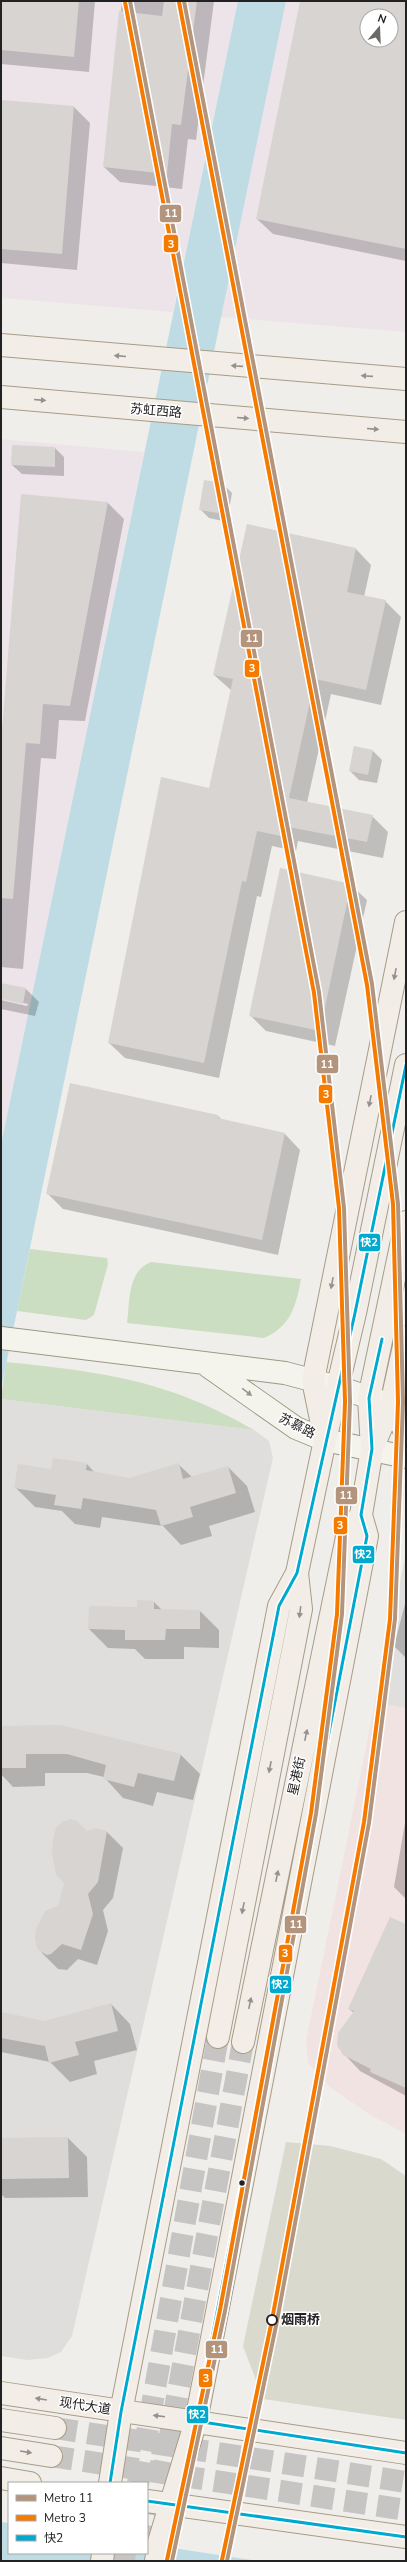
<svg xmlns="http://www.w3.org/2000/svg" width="407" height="2562" font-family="'Nunito Sans','Noto Sans SC',sans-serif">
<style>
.residential{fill:#dfdedc}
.commercial{fill:#f1e3e1}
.industrial{fill:#ede4e9;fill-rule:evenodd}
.construction{fill:#d9d9cd}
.forest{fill:#cbdec1}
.parking{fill:#e0dfde}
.water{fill:#bfdbe3}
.shadow{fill:#0003;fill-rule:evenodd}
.building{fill:#d7d4d2;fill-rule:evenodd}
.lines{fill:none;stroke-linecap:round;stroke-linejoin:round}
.primary-tunnel{stroke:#c7c5c3;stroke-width:22;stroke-dasharray:22 11;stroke-linecap:butt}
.secondary-casing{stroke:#999a82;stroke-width:24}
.primary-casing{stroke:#a79c86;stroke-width:24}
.secondary{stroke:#f4f4ed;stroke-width:22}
.primary{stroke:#f3ede7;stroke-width:22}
.bus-1-casing{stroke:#fff;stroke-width:6}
.bus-1{stroke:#00a9ce;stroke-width:3}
.metro-1-casing{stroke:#fff;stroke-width:7}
.metro-2-casing{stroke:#fff;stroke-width:7}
.metro-1{stroke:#b3957e;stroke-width:4}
.metro-2{stroke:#f57b00;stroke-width:4}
.oneway{fill:#95928e}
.oneway2{fill:#969692}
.bus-dot{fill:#222;stroke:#fff;stroke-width:1.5}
.stop-dot{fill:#fff;stroke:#222;stroke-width:2}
.labels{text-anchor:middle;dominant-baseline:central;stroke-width:3;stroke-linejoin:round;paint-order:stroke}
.street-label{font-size:13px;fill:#222;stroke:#fff}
.stop-label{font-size:13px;font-weight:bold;fill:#222;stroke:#fff;text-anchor:start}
.line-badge{stroke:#fff;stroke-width:1.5}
.badge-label{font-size:11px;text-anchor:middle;font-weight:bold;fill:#fff}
</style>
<rect width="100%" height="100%" fill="#f0eeeb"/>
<path class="residential" d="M1 1399 254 1430 269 1441 273 1458 72 2336 61 2352 48 2358 27 2360 1 2356Z"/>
<path class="commercial" d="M375 1703 406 1708V2134L369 2114 330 2087 308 2063 306 2041Z"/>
<path class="industrial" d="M1 1H238L173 312 1 298Z
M286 1H406V332L221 317ZM367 16H391V40H367Z
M1 439 144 452 1 1145Z"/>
<path class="construction" d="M286 2142 330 2146 381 2159 406 2176V2420L263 2399 243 2346Z"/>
<path class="forest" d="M30 1249 107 1258 108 1264 94 1315 86 1320 17 1311Z
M151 1262 301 1279C296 1306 291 1326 264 1338L127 1323C130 1302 127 1271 151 1262Z
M6 1362C103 1372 168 1380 254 1430L1 1399Z"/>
<path class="parking" d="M406 1553V1708L375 1703Z"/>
<path class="water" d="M238 1H286L1 1389V1145Z
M1 2522 9 2523V2553H147V2544L257 2561H1Z"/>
<path class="shadow" d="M1 1H95L89 72 1 64Z
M122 1H214L196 140 188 139 182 189 120 182 104 167Z
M301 1H406V261L273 234 257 219ZM367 16H391V40H367Z
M1 101 74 107 90 123 77 270 1 263Z
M13 447 55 448 64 457V476L22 474 12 465Z
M223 484 232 493 227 522 209 518 200 509Z
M22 495 108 503 124 519 85 721 59 720 56 759 41 758 23 969 1 967V754Z
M248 525 356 549 371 565 364 597 385 601 401 617 381 705 331 694 307 803 372 816 388 832 383 858 298 841 296 851 272 846 261 897 257 896 219 1078 125 1058 109 1043 210 789 232 691 214 675Z
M354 747 373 751 382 760 377 783 359 780 350 771Z
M351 885 367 900 335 1046 266 1031 250 1015Z
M1 984 26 989 39 1002 35 1016 1 1009V1000L27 1006 28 1004 1 998Z
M218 1116 222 1120 285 1134 300 1150 278 1255 63 1209 47 1193Z
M87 1464 95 1473 129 1479 178 1464 192 1477 228 1467 247 1486 255 1512 209 1526 212 1536 181 1545 163 1526 102 1517 100 1528 75 1524 62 1511 35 1507 16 1488 52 1470Z
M406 1600V1658L394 1646Z
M154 1602 162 1610 200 1611 219 1630V1648L184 1647V1659H145L135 1649 108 1648 89 1629Z
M1 1727 181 1755 200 1774 193 1800 157 1792 153 1806 123 1798 104 1777 87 1773H45V1786L13 1787 1 1774Z
M406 1817V1899L394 1887Z
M96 1829 107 1832 123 1848 113 1898 103 1910 108 1931 97 1965 78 1959 67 1970 58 1969 42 1953 37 1944 59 1907 65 1883 87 1832Z
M406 1925V2096L360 2071 344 2054 354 2013 349 2009Z
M111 2004 130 2024 137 2050 94 2061 97 2074 70 2082 50 2062 1 2052V2013L44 2022Z
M68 2138 87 2157 88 2197 5 2198 1 2194V2139Z"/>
<path class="building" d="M1 1H79L74 57 1 50Z
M164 1H197L181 125 172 124 167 174 103 167 119 11 162 16Z
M300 1H406V249L256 219ZM367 16H391V40H367Z
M1 100 74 106 62 254 1 249Z
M12 445 55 447V467L11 465Z
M204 480 224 483 218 513 199 510Z
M21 494 108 502 70 706 43 704 40 744 26 743 13 899 1 898V742Z
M247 524 356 548 347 592 386 600 366 690 315 679 289 798 373 815 367 842 283 826 281 836 257 831 246 882 242 881 204 1063 108 1043 161 777 209 788 233 679 213 675Z
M354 746 373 750 368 775 349 771Z
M280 868 351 884 320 1031 249 1016Z
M1 983 26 988 23 1004 1 999Z
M70 1083 218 1115V1118L285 1133 262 1240 46 1194Z
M53 1458 87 1463 86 1470 129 1478 179 1463 183 1479 228 1466 236 1493 190 1507 193 1517 161 1526 156 1510 83 1498 81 1509 54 1505 56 1495 14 1488 18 1464 51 1469Z
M137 1600 154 1601V1609L200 1610V1629H166L165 1640H125V1630L88 1629 89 1606 137 1607Z
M60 1725 181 1754 174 1781 138 1773 134 1787 103 1779 106 1765 67 1754H26V1768H1V1726Z
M70 1819 77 1821 87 1831 96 1828 107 1831 98 1882 88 1894 93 1914 81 1950 62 1944 51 1954 47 1955 38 1950 35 1939 36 1929 45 1911 58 1906 64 1883 56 1875 52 1853 53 1840 56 1828 62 1822Z
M390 1917 406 1924V2088L370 2072 371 2069 343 2055 337 2045 338 2033 354 2011 348 2009Z
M111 2003 118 2031 75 2042 79 2055 49 2063 45 2046 1 2038V2012L44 2021Z
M68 2137 69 2178 1 2179V2138Z"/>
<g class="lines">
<path class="primary-tunnel" d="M55 2428 406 2482
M51 2456 406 2510
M138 2483 218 2037
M149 2548 243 2042
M124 2561 125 2553"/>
<g class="secondary-casing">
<path id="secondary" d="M1 1338 285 1373 338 1387 391 1405 406 1433
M209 1367 296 1428 325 1440 406 1457"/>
</g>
<g class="primary-casing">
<path id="primary" d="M1 345 406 379
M1 397 406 432
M324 1434 313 1380 406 922
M374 1444 391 1405 406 1337
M218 2037 301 1609 297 1573
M243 2042 348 1532 361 1515
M1 2393 406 2453
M1 2420 55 2428
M1 2448 51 2456
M1 2478 30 2483
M110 2483 121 2412 279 1606 297 1573 325 1440 355 1313 406 1065
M147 2501 406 2537
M102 2561 103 2553
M156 2561 159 2542 196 2421 367 1536 361 1515 372 1449 369 1398 406 1222"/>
</g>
<use href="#secondary" class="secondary"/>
<use href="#primary" class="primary"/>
<g class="bus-1-casing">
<path id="bus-1" d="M382 1339 369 1398 372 1449 361 1515 367 1536 196 2421 406 2453
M110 2483 121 2412 279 1606 297 1573 355 1313 406 1065
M147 2501 406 2537"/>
</g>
<use href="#bus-1" class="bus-1"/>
<g class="metro-1-casing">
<path id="metro-1" d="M130 1 319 992 344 1208 350 1402 342 1614 316 1814 225 2311 172 2561
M184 1 372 984 398 1204 403 1402 395 1619 369 1823 277 2321 227 2561"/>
</g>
<g class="metro-2-casing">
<path id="metro-2" d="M125 2 314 993 339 1208 345 1402 337 1614 311 1813 220 2310 167 2560
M179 2 367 985 393 1204 398 1402 390 1619 364 1822 272 2320 222 2560"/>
</g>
<use href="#metro-1" class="metro-1"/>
<use href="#metro-2" class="metro-2"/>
</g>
<defs><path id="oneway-solid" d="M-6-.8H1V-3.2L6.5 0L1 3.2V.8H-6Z"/></defs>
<g class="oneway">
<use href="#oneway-solid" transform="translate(120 356) rotate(-175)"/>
<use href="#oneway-solid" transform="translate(237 366) rotate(-176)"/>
<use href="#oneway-solid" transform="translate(367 376) rotate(-176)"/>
<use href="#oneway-solid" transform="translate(40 400) rotate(5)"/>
<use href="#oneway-solid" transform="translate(243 418) rotate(5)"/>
<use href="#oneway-solid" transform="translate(373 429) rotate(5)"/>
<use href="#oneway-solid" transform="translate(395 974) rotate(101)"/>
<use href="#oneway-solid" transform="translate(370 1101) rotate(101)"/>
<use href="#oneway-solid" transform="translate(332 1283) rotate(101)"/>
<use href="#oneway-solid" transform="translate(300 1612) rotate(97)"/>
<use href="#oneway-solid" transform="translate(306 1735) rotate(-78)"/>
<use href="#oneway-solid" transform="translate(270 1767) rotate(101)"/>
<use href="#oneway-solid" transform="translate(277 1876) rotate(-78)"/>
<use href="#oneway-solid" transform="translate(243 1908) rotate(101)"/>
<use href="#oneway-solid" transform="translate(250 2003) rotate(-78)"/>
<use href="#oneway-solid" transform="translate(41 2399) rotate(-171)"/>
<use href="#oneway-solid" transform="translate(159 2416) rotate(-173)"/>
<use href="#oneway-solid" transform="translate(26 2452) rotate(9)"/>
</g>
<use class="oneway2" href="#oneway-solid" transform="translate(247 1392) rotate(37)"/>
<circle class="bus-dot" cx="242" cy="2183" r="3.5"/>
<circle class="stop-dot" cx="272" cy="2320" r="5"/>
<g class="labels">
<g class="street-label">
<text transform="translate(156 411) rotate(5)">苏虹西路</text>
<text transform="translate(297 1426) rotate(27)">苏慕路</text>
<text transform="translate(297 1776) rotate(-78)">星港街</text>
<text transform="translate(85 2406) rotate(9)">现代大道</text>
</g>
<g class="stop-label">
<text x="281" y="2320">烟雨桥</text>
</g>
</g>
<g class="line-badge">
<rect x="159" y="204" width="23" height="19" rx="4" fill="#b3957e"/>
<rect x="163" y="234" width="16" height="19" rx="4" fill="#f57b00"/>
<rect x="240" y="629" width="23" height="19" rx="4" fill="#b3957e"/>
<rect x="244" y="659" width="16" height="19" rx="4" fill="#f57b00"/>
<rect x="316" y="1054" width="23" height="20" rx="4" fill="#b3957e"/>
<rect x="318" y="1084" width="15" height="20" rx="4" fill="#f57b00"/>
<rect x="358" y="1233" width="23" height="19" rx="4" fill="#00a9ce"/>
<rect x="335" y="1486" width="23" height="19" rx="4" fill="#b3957e"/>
<rect x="333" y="1516" width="15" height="19" rx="4" fill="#f57b00"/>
<rect x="352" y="1545" width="23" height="19" rx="4" fill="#00a9ce"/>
<rect x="284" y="1915" width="23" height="19" rx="4" fill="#b3957e"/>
<rect x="278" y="1944" width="15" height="19" rx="4" fill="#f57b00"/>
<rect x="269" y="1975" width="23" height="19" rx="4" fill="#00a9ce"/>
<rect x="205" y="2340" width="23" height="19" rx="4" fill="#b3957e"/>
<rect x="198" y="2368" width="15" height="20" rx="4" fill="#f57b00"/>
<rect x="186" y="2405" width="23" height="19" rx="4" fill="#00a9ce"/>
</g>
<g class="badge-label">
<text x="171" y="217">11</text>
<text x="171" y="248">3</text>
<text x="252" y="642">11</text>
<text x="252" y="672">3</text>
<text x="327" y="1068">11</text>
<text x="326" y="1098">3</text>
<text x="369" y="1246">快2</text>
<text x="346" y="1499">11</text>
<text x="340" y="1529">3</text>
<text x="363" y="1558">快2</text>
<text x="296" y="1928">11</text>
<text x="285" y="1957">3</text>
<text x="280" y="1988">快2</text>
<text x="217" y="2353">11</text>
<text x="206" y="2382">3</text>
<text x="197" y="2418">快2</text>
</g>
<rect width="407" height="2562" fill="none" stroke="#222222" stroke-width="4"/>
<rect x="8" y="2482" width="140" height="72" fill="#ffffff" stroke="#a7a7a7"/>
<rect x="16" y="2495" width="20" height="6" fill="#b3957e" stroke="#a7a7a7"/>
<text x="44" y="2502" font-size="12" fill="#222222">Metro 11</text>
<rect x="16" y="2515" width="20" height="6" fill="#f57b00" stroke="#a7a7a7"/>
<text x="44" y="2522" font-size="12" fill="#222222">Metro 3</text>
<rect x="16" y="2535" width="20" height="6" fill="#00a9ce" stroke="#a7a7a7"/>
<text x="44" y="2542" font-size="12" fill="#222222">快2</text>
<g transform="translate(379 28) rotate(19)"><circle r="19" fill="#ffffff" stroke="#a7a7a7"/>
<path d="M0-3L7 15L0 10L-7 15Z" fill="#6a6968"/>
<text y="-6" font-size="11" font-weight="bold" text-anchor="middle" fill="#222222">N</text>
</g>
</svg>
